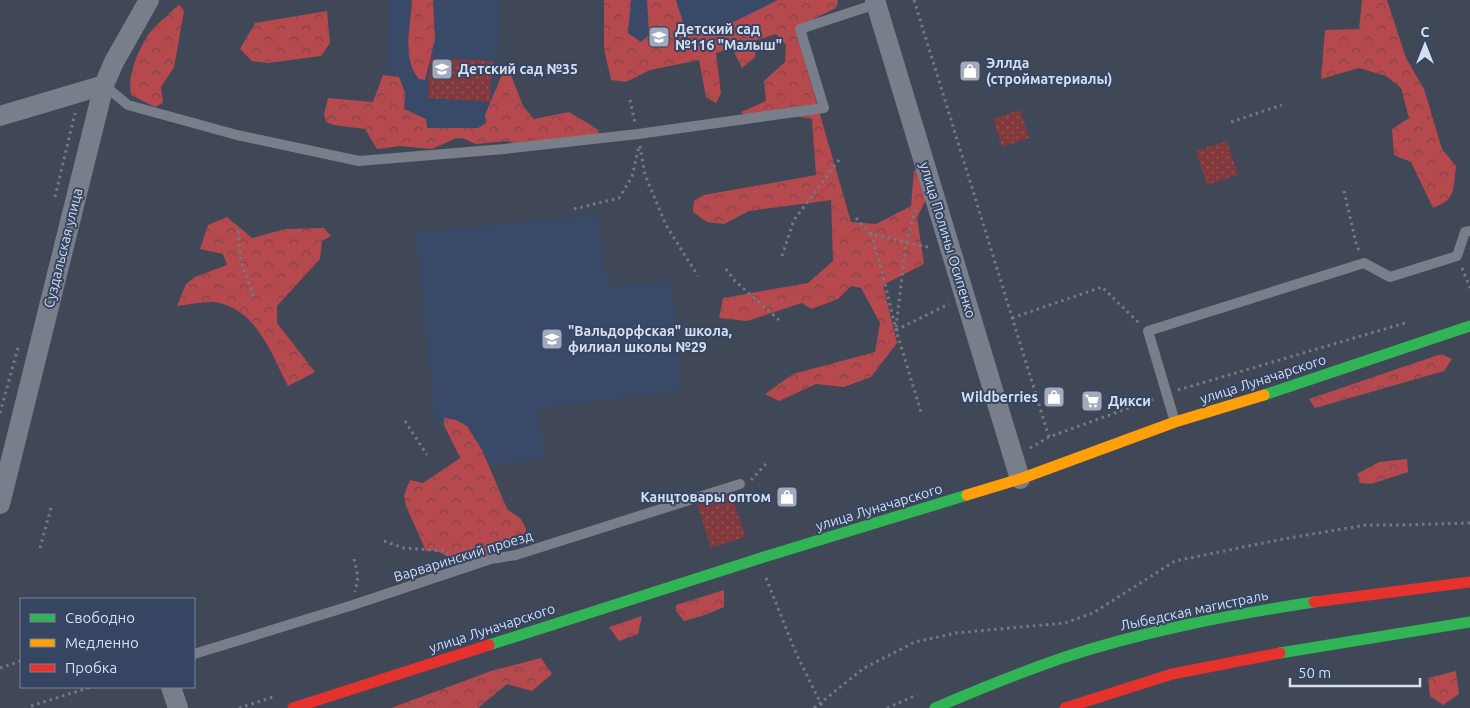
<svg xmlns="http://www.w3.org/2000/svg" width="1470" height="708" font-family="Ubuntu,sans-serif">
<style>
.built{fill:#394a69}
.forest{fill:url(#forest-crowns)}
.park{fill:url(#park-dots)}
.lines{fill:none;stroke-linecap:round;stroke-linejoin:round}
.path{stroke:#747984;stroke-width:3;stroke-dasharray:2.5 4;stroke-linecap:butt}
.lane{stroke:#787e8a;stroke-width:10}
.street{stroke:#787e8a;stroke-width:20}
.fast{stroke:#30b455;stroke-width:11}
.slow{stroke:#ff9f0a;stroke-width:11}
.jam{stroke:#e5322d;stroke-width:11}
.labels{text-anchor:middle;dominant-baseline:central;stroke-width:4;stroke-linejoin:round;paint-order:stroke}
.poi-label{font-size:14px;font-weight:bold;fill:#d6dff1;stroke:#364561;text-anchor:start}
.street-label{font-size:14px;fill:#d6dff1;stroke:#364561}
</style>
<defs>
<pattern id="forest-crowns" width="20" height="18" patternUnits="userSpaceOnUse" patternTransform="scale(1.25)"><rect width="20" height="18" fill="#b5494d"/><path d="M2 6a3 3 0 1 1 6 0M12 15a3 3 0 1 1 6 0" fill="none" stroke="#80464b"/></pattern>
<pattern id="park-dots" width="8" height="8" patternUnits="userSpaceOnUse" patternTransform="scale(1.25)"><rect width="8" height="8" fill="#82393c"/><path d="M2 2h.1M6 6h.1" fill="none" stroke="#935559" stroke-width="1.8" stroke-linecap="round"/></pattern>
</defs>
<rect width="100%" height="100%" fill="#404857"/>
<path class="built" d="M390 0H500L494 133 385 140Z
M615 0H808L615 68Z
M596 215 608 287 672 281 680 390 538 409 545 459 483 466 435 418 416 233Z"/>
<path class="forest" d="M412 0H433L435 39 425 80 419 79C401 58 411 25 412 0Z
M604 0H631L628 33 641 42 649 35 647 0H676L685 29 713 32 778 0H838L836 8 795 28 851 222 876 224 911 206 914 171 919 168 927 198 917 217 924 264 883 285 897 343 871 377 844 387 816 384 779 401 765 394 793 374 875 352 880 323 861 288 851 286 838 299 811 309 802 303 747 321 719 318 723 298 808 283 833 261 831 200 749 211 724 224 707 222 693 212 694 201 704 195 816 175 812 119 779 113 753 121 741 112 766 101 764 81 785 62 786 45 776 34 757 40 755 57 742 68 732 48 716 53 721 93 716 103 706 97 699 60 650 70 626 82 611 80 604 49Z
M1362 0H1387L1406 58 1424 89 1442 149 1456 166C1453 189 1457 199 1433 208L1411 162 1394 155 1392 129 1409 118 1401 88 1386 76 1359 68 1321 79 1325 30 1359 29Z
M179 4 184 11 174 67 161 87 163 103 155 107 131 95C127 74 138 52 148 35 156 24 170 14 179 4Z
M327 11 330 43 321 56 268 63 252 61 240 49 255 23Z
M503 72 511 75 523 106 534 119 569 112 599 130 598 135 522 145 507 141 476 144 462 138 454 139 432 149 400 146 377 149 365 129 334 125 326 122 324 114 328 98 373 102 383 75 399 77 405 93 404 109 426 119 427 128H478L486 123 485 115Z
M227 217 252 238 285 229 324 228 331 236 322 241 320 259 277 306V323L315 372 288 386C272 355 257 311 219 303 209 300 188 305 177 306L186 284 195 277 227 265 223 254 200 249 208 225Z
M1441 354 1452 359 1444 371 1315 408 1309 399Z
M444 418 456 420 467 426 483 452 507 509 521 519 526 529 525 534C503 547 482 565 455 560 443 558 442 548 426 551L406 506 404 495 410 480 423 483 460 458 444 425Z
M1407 459 1408 472 1371 484 1360 483 1357 474 1379 462Z
M724 590V607L705 615 684 621 676 611V605Z
M642 616 638 634 619 641 609 627Z
M541 658 552 674 532 691 507 684 478 708H391L494 670Z
M1456 671 1459 694 1443 705 1430 696 1428 678Z"/>
<path class="park" d="M430 58 493 61 490 102 428 98Z
M1020 110 1029 138 1002 147 993 119Z
M1227 141 1238 175 1207 185 1196 151Z
M731 492 745 537 711 548 697 503Z"/>
<g class="lines">
<path class="path" d="M914 0 1049 437
M630 100 635 123
M1231 122 1282 105
M640 146 645 175 666 225 698 276
M1344 191 1356 243 1359 251
M55 197 75 113
M574 209 619 198 632 177 639 146
M856 218 871 234 932 248
M238 231 241 262 254 297
M871 234 883 275 896 330 922 415
M782 256 794 220 839 160
M1462 268 1470 288
M726 269 735 281 779 320
M1012 318 1102 287 1139 323
M896 327 906 243 917 205
M896 330 949 304
M1178 390 1405 323
M0 413 18 348
M405 421 427 455
M1030 448 1049 437 1156 398
M751 480 766 464
M384 541 404 548 445 551 451 559
M40 548 51 508
M354 559 358 577 355 592
M766 578 795 651 823 708
M0 668 21 661
M31 706 91 687
M239 708 276 696
M814 708 864 668 915 642 956 633 1065 623 1093 613 1175 561 1283 539 1366 525H1399L1470 523
M887 708 917 695"/>
<path class="lane" d="M104 85 128 105 237 135 359 161 504 149 638 134 824 108 800 29 876 4
M1175 422 1148 331 1364 263 1390 277 1457 256 1465 232 1470 231
M194 654 353 605 491 559 516 555 740 484"/>
<path class="street" d="M875 0 1020 479
M0 116 104 85
M0 504 104 85 114 62 149 0
M171 687 178 708"/>
<path class="fast" d="M1264 395 1470 326
M489 645 764 557 967 495
M1280 653 1470 622
M935 708C977 690 1019 673 1062 658 1144 631 1229 615 1314 602"/>
<path class="slow" d="M967 495 1020 479 1175 422 1264 395"/>
<path class="jam" d="M1314 602 1470 582
M293 708 489 645
M1065 708 1172 674 1280 653"/>
</g>
<defs>
<g id="school-square" transform="scale(1.125)"><rect x="-9" y="-9" width="18" height="18" rx="4" fill="#a2aabb" stroke="#364561"/><path d="M0-5L7-2L0 1L-7-2ZM-4 1L0 2.5L4 1V4Q0 6-4 4Z" fill="#fff"/></g>
<g id="shop-square" transform="scale(1.125)"><rect x="-9" y="-9" width="18" height="18" rx="4" fill="#a2aabb" stroke="#364561"/><path d="M-5-2.5h2.3a2.7 3.5 0 0 1 5.4 0H5L5.5 6h-11ZM-1.5-2.5h3a1.5 2.3 0 0 0-3 0Z" fill="#fff"/></g>
<g id="supermarket-square" transform="scale(1.125)"><rect x="-9" y="-9" width="18" height="18" rx="4" fill="#a2aabb" stroke="#364561"/><path d="M-6-5.5h2.5l.6 2H6L4.5 2H-2.5L-4.4-4H-6ZM-1.5 3.2a1.3 1.3 0 1 0 .1 0ZM3 3.2a1.3 1.3 0 1 0 .1 0Z" fill="#fff"/></g>
</defs>
<g fill-rule="evenodd">
<use href="#school-square" x="659" y="37"/>
<use href="#school-square" x="442" y="69"/>
<use href="#shop-square" x="970" y="71"/>
<use href="#school-square" x="552" y="339"/>
<use href="#shop-square" x="1054" y="397"/>
<use href="#supermarket-square" x="1092" y="401"/>
<use href="#shop-square" x="787" y="497"/>
</g>
<g class="labels">
<g class="poi-label">
<text x="675" y="29">Детский сад<tspan x="675" dy="16">№116 "Малыш"</tspan></text>
<text x="986" y="63">Эллда<tspan x="986" dy="16">(стройматериалы)</tspan></text>
<text x="458" y="69">Детский сад №35</text>
<text x="568" y="331">"Вальдорфская" школа,<tspan x="568" dy="16">филиал школы №29</tspan></text>
<text x="1038" y="397" text-anchor="end">Wildberries</text>
<text x="1108" y="401">Дикси</text>
<text x="771" y="497" text-anchor="end">Канцтовары оптом</text>
</g>
<g class="street-label">
<text transform="translate(948 240) rotate(73)">улица Полины Осипенко</text>
<text transform="translate(63 248) rotate(-76)">Суздальская улица</text>
<text transform="translate(1263 379) rotate(-18)">улица Луначарского</text>
<text transform="translate(879 507) rotate(-17)">улица Луначарского</text>
<text transform="translate(463 556) rotate(-17)">Варваринский проезд</text>
<text transform="translate(1194 610) rotate(-12)">Лыбедская магистраль</text>
<text transform="translate(492 628) rotate(-18)">улица Луначарского</text>
</g>
</g>
<rect x="20" y="598" width="175" height="90" fill="#364561" stroke="#76839b"/>
<rect x="30" y="614" width="25" height="8" fill="#30b455" stroke="#76839b"/>
<text x="65" y="623" font-size="15" fill="#d6dff1">Свободно</text>
<rect x="30" y="639" width="25" height="8" fill="#ff9f0a" stroke="#76839b"/>
<text x="65" y="648" font-size="15" fill="#d6dff1">Медленно</text>
<rect x="30" y="664" width="25" height="8" fill="#e5322d" stroke="#76839b"/>
<text x="65" y="673" font-size="15" fill="#d6dff1">Пробка</text>
<g transform="translate(1425 45)" stroke="#364561" stroke-width="4" paint-order="stroke">
<path d="M0-4L9 19L0 12L-9 19Z" fill="#d6dff1"/>
<text y="-8" font-size="14" font-weight="bold" text-anchor="middle" fill="#d6dff1">С</text>
</g>
<path d="M1290 678v8h130v-8" fill="none" stroke="#d6dff1" stroke-width="2.5"/>
<text x="1298" y="678" font-size="15" fill="#d6dff1" stroke="#364561" stroke-width="4" paint-order="stroke">50 m</text>
</svg>
